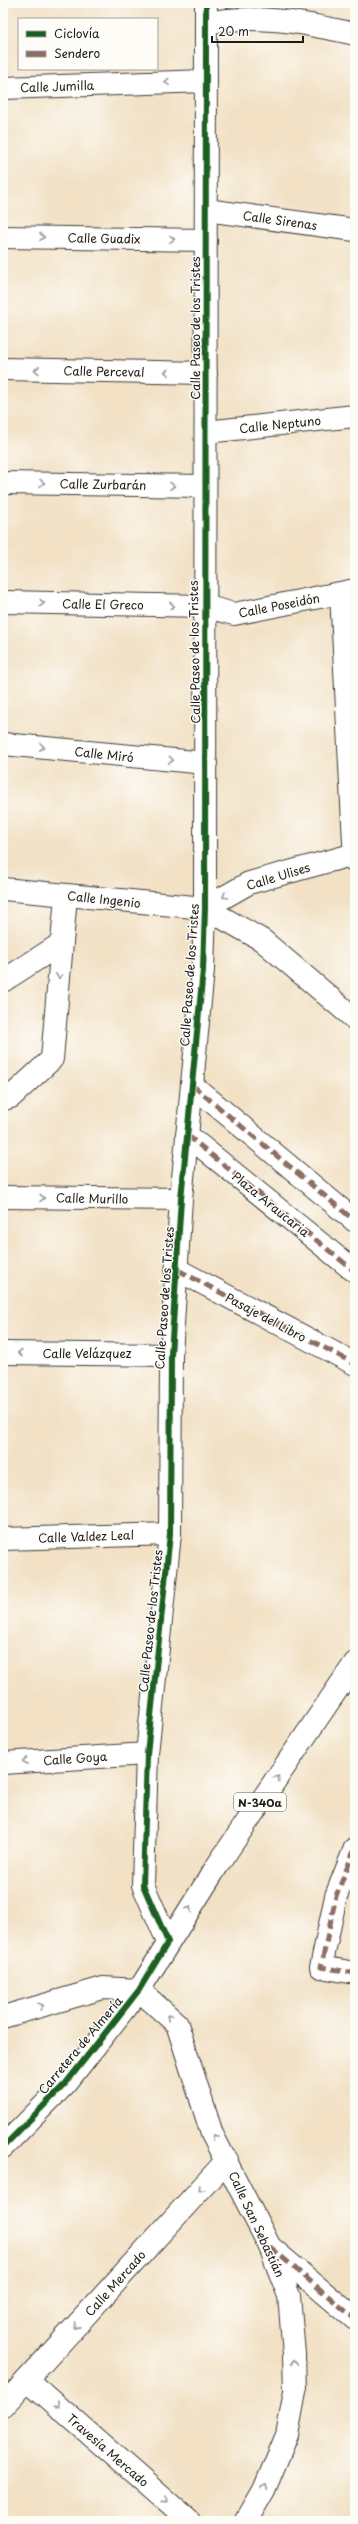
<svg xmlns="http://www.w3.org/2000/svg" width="358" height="2524" font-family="'Playpen Sans',sans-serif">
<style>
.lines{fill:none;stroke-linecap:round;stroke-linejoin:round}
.pedestrian-casing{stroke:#3c3a35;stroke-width:24}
.minor-casing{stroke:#3c3a35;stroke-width:24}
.tertiary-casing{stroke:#3c3a35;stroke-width:24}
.trunk-casing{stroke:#3c3a35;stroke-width:24}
.pedestrian{stroke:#fff;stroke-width:22}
.minor{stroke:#fff;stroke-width:22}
.tertiary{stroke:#fff;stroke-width:22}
.trunk{stroke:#fff;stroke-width:22}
.quiet{stroke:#8d6e63;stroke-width:5;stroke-dasharray:10 5;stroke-linecap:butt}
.cycleway-casing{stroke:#fdfcf7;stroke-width:8}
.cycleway{stroke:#1b5e20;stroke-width:6}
.oneway{stroke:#999}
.labels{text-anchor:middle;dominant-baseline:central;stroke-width:3;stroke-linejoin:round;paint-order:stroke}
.shield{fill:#fdfcf7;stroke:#605f5e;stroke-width:1}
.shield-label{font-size:11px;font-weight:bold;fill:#1c1c1c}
.street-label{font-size:12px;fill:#1c1c1c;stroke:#fdfcf7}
</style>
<rect width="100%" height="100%" fill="#fdfcf7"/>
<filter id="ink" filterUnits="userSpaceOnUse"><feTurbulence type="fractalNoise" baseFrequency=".025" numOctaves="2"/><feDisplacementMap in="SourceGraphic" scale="8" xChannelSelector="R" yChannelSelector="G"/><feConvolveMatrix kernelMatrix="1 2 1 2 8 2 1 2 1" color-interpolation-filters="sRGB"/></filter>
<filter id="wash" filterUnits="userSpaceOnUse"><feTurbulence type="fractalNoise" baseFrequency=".012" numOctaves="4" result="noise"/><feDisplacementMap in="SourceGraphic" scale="16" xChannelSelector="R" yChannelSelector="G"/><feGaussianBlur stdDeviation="0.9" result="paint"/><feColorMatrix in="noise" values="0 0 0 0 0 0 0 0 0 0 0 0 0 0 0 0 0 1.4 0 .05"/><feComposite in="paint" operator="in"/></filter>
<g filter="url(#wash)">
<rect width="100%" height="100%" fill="#f2e1c5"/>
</g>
<g filter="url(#ink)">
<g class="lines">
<g class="pedestrian-casing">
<path id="pedestrian" d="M192 1085 355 1221
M187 1135 353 1270 355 1267
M178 1270 355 1364
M355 1848 336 1896 321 1967 355 1973
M270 2247 355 2319"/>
</g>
<g class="minor-casing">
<path id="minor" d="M206 23C257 13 305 23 355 34
M3 88 206 81
M206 210 355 230
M3 237 206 240
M3 369 206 373
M206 432 355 416
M3 483 204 486
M341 593 355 861
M3 602 204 606 234 614 355 590
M3 744 206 763
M205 908 249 883 355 854
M3 981 62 943
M3 1099 11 1097 52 1059 66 896
M3 1197 181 1199
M3 1353 171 1355
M3 1539 170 1534
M3 1763 147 1754
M3 2017 103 1988 139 1990
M28 2380 189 2521
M3 2406 227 2160"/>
</g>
<g class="tertiary-casing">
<path id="tertiary" d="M3 889 205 908 262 940 355 1019
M168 1942 143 1885 147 1754 170 1534 171 1355 181 1199 203 970 205 908 206 3
M139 1990 177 2024 212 2134 270 2247 289 2296 294 2354 295 2392 287 2435 264 2490 246 2521"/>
</g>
<g class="trunk-casing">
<path id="trunk" d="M3 2147 66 2083 139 1990 217 1866 355 1663"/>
</g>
<use href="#pedestrian" class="pedestrian"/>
<use href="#minor" class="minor"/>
<use href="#tertiary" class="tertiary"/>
<use href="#trunk" class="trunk"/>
<path class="quiet" d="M192 1085 355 1221
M187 1135 353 1270 355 1267
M178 1270 355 1364
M355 1848 336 1896 321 1967 355 1973
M270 2247 355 2319"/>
<g class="cycleway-casing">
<path id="cycleway" d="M3 2147 66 2083 139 1990 168 1942 143 1885 147 1754 170 1534 171 1355 181 1199 203 970 205 908 206 3"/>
</g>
<use href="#cycleway" class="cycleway"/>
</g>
<defs><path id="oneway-chevron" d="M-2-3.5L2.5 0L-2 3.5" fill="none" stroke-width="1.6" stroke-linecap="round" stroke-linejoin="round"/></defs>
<g class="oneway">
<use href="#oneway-chevron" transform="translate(167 82) rotate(178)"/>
<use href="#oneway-chevron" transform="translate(42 237) rotate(1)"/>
<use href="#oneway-chevron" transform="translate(172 239) rotate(1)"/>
<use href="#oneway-chevron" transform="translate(37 370) rotate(-179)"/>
<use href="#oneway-chevron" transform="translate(167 372) rotate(-179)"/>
<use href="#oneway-chevron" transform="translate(42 483) rotate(1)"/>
<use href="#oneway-chevron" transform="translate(172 486) rotate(1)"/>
<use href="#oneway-chevron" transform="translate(42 603) rotate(1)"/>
<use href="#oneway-chevron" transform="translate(172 606) rotate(1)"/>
<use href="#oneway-chevron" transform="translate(42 747) rotate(6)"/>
<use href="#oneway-chevron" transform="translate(171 760) rotate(5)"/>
<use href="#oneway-chevron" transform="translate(225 896) rotate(150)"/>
<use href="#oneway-chevron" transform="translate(59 976) rotate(95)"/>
<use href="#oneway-chevron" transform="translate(42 1198) rotate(1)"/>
<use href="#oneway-chevron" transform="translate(20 1353) rotate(-180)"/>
<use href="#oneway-chevron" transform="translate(25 1761) rotate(176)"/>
<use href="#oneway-chevron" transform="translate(277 1778) rotate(-56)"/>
<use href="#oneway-chevron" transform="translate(189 1909) rotate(-57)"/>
<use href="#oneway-chevron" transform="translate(41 2006) rotate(-16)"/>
<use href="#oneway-chevron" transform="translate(169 2017) rotate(-138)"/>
<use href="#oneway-chevron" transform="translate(215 2137) rotate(-117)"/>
<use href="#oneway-chevron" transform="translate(201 2189) rotate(133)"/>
<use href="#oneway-chevron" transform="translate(76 2326) rotate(132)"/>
<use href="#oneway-chevron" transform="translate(294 2362) rotate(-90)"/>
<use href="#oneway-chevron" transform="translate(57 2405) rotate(41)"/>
<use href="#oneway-chevron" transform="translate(265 2487) rotate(-65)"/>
<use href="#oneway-chevron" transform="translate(165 2500) rotate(41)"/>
</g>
</g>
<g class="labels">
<rect class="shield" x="234" y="1793" width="52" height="18" rx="3"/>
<g class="shield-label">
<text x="260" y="1802">N-340a</text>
</g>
<g class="street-label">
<text transform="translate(57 86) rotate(-2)">Calle Jumilla</text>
<text transform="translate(280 220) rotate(8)">Calle Sirenas</text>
<text transform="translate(104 238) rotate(1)">Calle Guadix</text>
<text transform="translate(195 328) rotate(-90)">Calle Paseo de los Tristes</text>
<text transform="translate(104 371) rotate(1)">Calle Perceval</text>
<text transform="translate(280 424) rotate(-6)">Calle Neptuno</text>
<text transform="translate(103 484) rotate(1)">Calle Zurbarán</text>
<text transform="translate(103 604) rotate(1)">Calle El Greco</text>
<text transform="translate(279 605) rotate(-11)">Calle Poseidón</text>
<text transform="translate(194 652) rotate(-91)">Calle Paseo de los Tristes</text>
<text transform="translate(104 754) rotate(6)">Calle Miró</text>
<text transform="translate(278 876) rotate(-17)">Calle Ulises</text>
<text transform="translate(104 899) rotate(6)">Calle Ingenio</text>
<text transform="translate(189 975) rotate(-86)">Calle Paseo de los Tristes</text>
<text transform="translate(92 1198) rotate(1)">Calle Murillo</text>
<text transform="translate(271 1204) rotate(39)">Plaza Araucaria</text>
<text transform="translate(164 1298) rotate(-86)">Calle Paseo de los Tristes</text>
<text transform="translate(266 1317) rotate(28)">Pasaje del Libro</text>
<text x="87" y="1353">Calle Velázquez</text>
<text transform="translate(86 1536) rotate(-2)">Calle Valdez Leal</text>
<text transform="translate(150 1621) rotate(-84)">Calle Paseo de los Tristes</text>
<text transform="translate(75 1758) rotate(-4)">Calle Goya</text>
<text transform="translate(80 2045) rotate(-50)">Carretera de Almería</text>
<text transform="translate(257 2224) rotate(65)">Calle San Sebastián</text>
<text transform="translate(115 2283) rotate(-48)">Calle Mercado</text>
<text transform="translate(108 2450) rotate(41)">Travesía Mercado</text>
</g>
</g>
<rect width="358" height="2524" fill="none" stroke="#fdfcf7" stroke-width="16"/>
<rect x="18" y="18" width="140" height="52" fill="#fdfcf7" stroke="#a3a29f"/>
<rect x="26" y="31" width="20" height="6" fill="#1b5e20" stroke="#a3a29f"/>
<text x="54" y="38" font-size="12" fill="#1c1c1c">Ciclovía</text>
<rect x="26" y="51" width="20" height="6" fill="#8d6e63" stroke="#a3a29f"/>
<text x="54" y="58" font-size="12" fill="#1c1c1c">Sendero</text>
<path d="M212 36v6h91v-6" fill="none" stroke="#1c1c1c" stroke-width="2"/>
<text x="218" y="36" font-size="12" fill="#1c1c1c" stroke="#fdfcf7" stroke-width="3" paint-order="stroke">20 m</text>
</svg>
